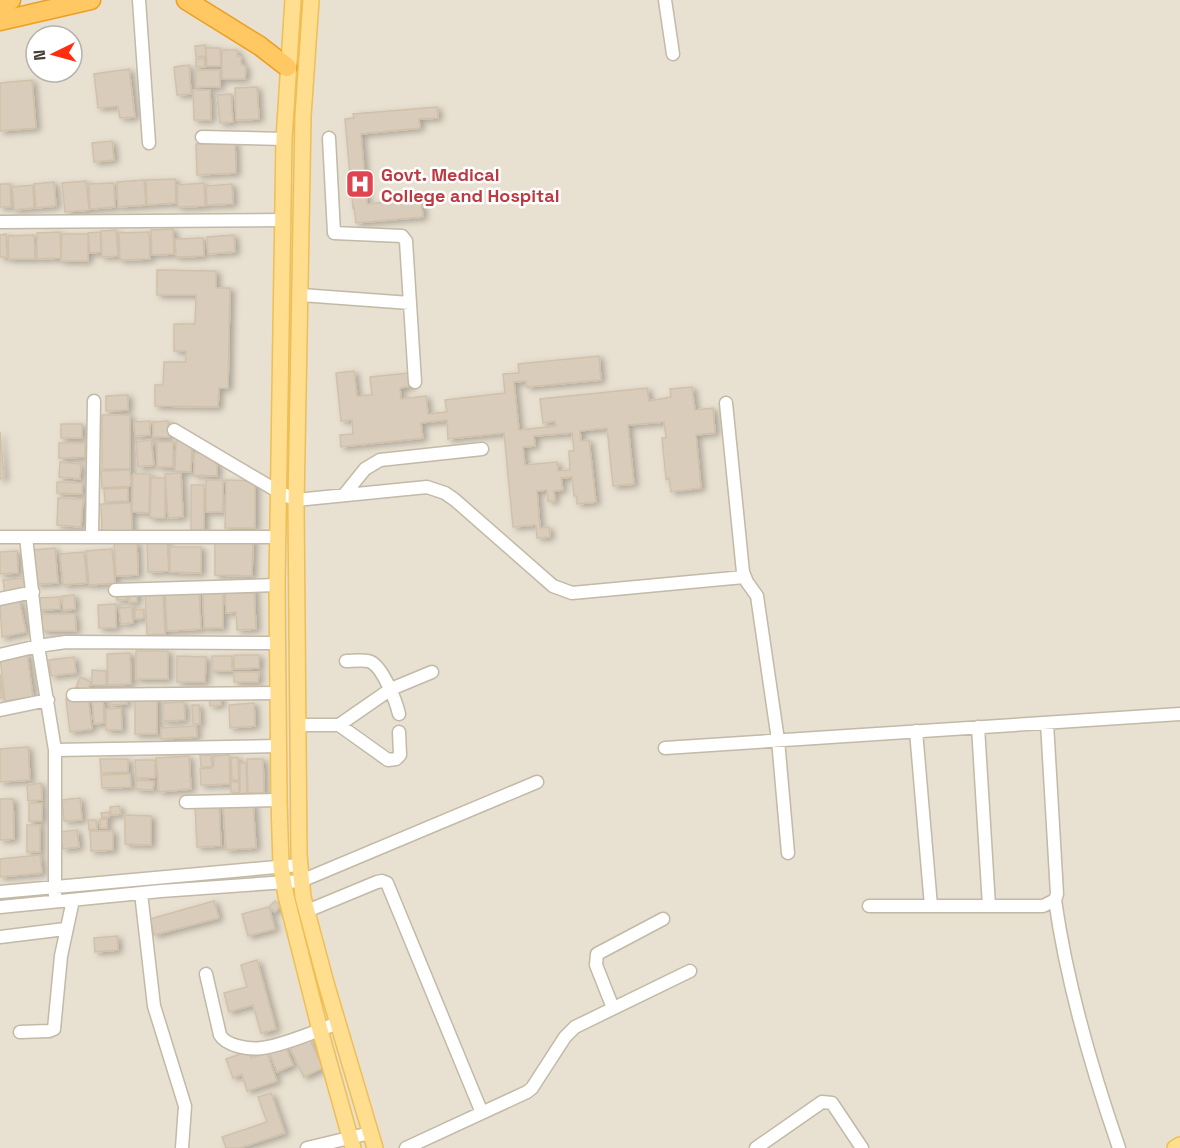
<svg xmlns="http://www.w3.org/2000/svg" width="1180" height="1148" font-family="'Space Grotesk',sans-serif">
<style>
.residential{fill:#e8e0d0;fill-rule:evenodd}
.building{fill:#d9ccba;stroke:#d1c1aa;stroke-width:1.5;fill-rule:evenodd;filter:url(#shadow)}
.lines{fill:none;stroke-linecap:round;stroke-linejoin:round}
.minor-casing{stroke:#c2b9a7;stroke-width:15}
.major-casing{stroke:#efbe55;stroke-width:18}
.highway-casing{stroke:#ec9f23;stroke-width:21}
.minor{stroke:#fff;stroke-width:12}
.major{stroke:#ffde90;stroke-width:15}
.highway{stroke:#ffc862;stroke-width:18}
.labels{text-anchor:middle;dominant-baseline:central;stroke-width:5;stroke-linejoin:round;paint-order:stroke}
.health-label{font-size:18px;font-weight:bold;fill:#be3a42;stroke:#fff;text-anchor:start}
</style>
<defs>
<filter id="shadow"><feDropShadow dx="4" dy="2.5" stdDeviation="3" flood-color="#0004"/></filter>
</defs>
<rect width="100%" height="100%" fill="#f3eee3"/>
<path class="residential" d="M0 0H1180V1148H0ZM36 36H72V72H36Z"/>
<path class="building" d="M205 45 206 56 196 57 195 46Z
M206 48H220L221 66H207Z
M222 50H237V56L241 57V64L246 67 245 79H222Z
M204 58 205 67H196V59Z
M189 65 191 94 177 95 174 67Z
M129 69 135 117 120 118 118 106 98 108 94 74Z
M196 70H220V87H196Z
M32 80 36 128 0 131V83Z
M257 87 259 119 236 120 235 88Z
M193 90H210L211 120H194Z
M231 94 233 122 220 123 217 95Z
M437 107 438 118 419 119 420 128 361 134 367 204 421 199 423 217 356 223 354 207 353 208 345 119 354 118 353 114Z
M112 141 114 160 94 162 92 143Z
M235 142 236 173 197 175 196 144Z
M175 179 176 203 147 205 146 180Z
M144 180 146 205 118 207 117 182Z
M86 181 89 210 65 212 62 183Z
M54 182 56 206 36 208 34 184Z
M114 183 115 207 90 209 89 184Z
M204 183 205 206 178 207 177 185Z
M0 184H10L11 207H0Z
M232 184 233 204 207 205 206 186Z
M33 185 34 208 14 210 12 187Z
M173 229 174 254 152 255 151 230Z
M116 230 118 256 102 257 101 231Z
M60 232 61 258 37 259V233Z
M100 232 101 252 90 253 88 233Z
M149 232 150 259 120 260 119 233Z
M6 234 7 257H0V235Z
M62 234H88V261H61Z
M34 235 35 259H9L8 236Z
M234 235 235 252 208 254 207 237Z
M203 238 204 256 176 257 175 239Z
M157 270 216 271V288H230L228 388H219L218 407 155 406V385H163L164 362H186V351H174V324H195L196 295H157Z
M599 356 601 380 527 387 526 381 514 382 519 430 556 426 555 421 543 423 540 399 647 388 649 401 671 397 670 389 692 387 695 410 713 408 715 433 696 435 701 488 671 492 669 478 666 479 662 438H666L664 422 628 425 634 484 613 486 607 428 580 431 581 441 589 440 596 502 577 504V496H574L572 477 561 478 563 490 554 491 555 501H548L547 490 537 491 540 528 549 527 550 537 537 538 536 525 513 527 504 433 448 439 447 420 421 423 423 438 341 447 340 435 353 434 352 420 341 421 336 373 354 371 357 396 372 395 370 377 409 373 411 386 400 388 401 399 426 396 428 414 447 412 445 400 505 393 503 374 519 373 518 364ZM572 433 574 451H569L570 470 558 471 557 462 525 465 523 447 535 446 534 436Z
M128 395V410L106 411V396Z
M102 415H130V469H102Z
M150 421V435L135 436 134 422Z
M168 421 169 437H153V422Z
M61 424H82V438H61Z
M0 432 4 478 0 479Z
M151 440 154 465 138 467 136 442Z
M176 441 192 442 191 472 175 471Z
M157 442H173V467H157Z
M59 443H85V457L59 458Z
M194 453H208V458H215V464H217V476L194 475Z
M60 462 81 464 80 479 59 477Z
M130 470 131 486 102 488 101 471Z
M181 473 183 517 168 518 165 474Z
M133 474H150L149 513 132 512Z
M151 478H165V518H150Z
M206 480H223V512H206Z
M226 480 255 481V528H225Z
M57 482 82 483V494L57 493Z
M191 485H204V530H191Z
M128 488V501L105 502 104 489Z
M58 498 83 499 81 527 57 525Z
M131 503 132 531 102 532 101 504Z
M215 539H253L252 576 215 575Z
M167 541 169 571 148 572 147 542Z
M137 542 138 575 116 576 114 543Z
M170 547H201V573L170 572Z
M55 548 58 583 36 584 33 550Z
M112 549 115 583 89 585 86 551Z
M17 551 18 573 0 574V552Z
M84 552 87 583 63 585 60 554Z
M24 578 25 592 5 594 3 580Z
M254 587 256 629 237 630 236 612 226 613 225 588Z
M203 588H223V628H204Z
M199 589 201 629 167 631 165 590Z
M116 590H126L127 600H117Z
M129 590H137V602H129Z
M163 590 165 634 147 635 145 591Z
M74 595 75 609 63 610 62 596Z
M60 597V609L37 610V598Z
M19 599 26 632 2 637 0 603Z
M116 604V628H99L98 605Z
M132 607 133 623 121 624 119 608Z
M143 609 144 618 135 619V610Z
M42 614H75L76 631H42Z
M136 651H168V679H136Z
M27 653 33 697 5 701 0 657Z
M130 653 131 684 108 685 107 654Z
M234 655H259V668L234 669Z
M177 656 206 657 205 682H177Z
M212 656H232V671H212Z
M74 657 76 673 51 676 49 660Z
M92 670 106 671V685H92Z
M234 672H259L258 682H234Z
M0 674 3 698H0Z
M80 677 91 682 87 692 76 687Z
M126 695 127 704 110 705 109 697Z
M209 695H220L221 705 210 706Z
M88 696 92 729 70 732 66 699Z
M92 696H103L104 723 94 724Z
M135 696 157 697V734H135Z
M184 702 185 720 163 721V703Z
M254 703 255 726 230 728 229 705Z
M192 705H199L200 724H193Z
M121 708 122 730H106V709Z
M196 726 197 737 161 739V728Z
M28 747 30 780 0 782V749Z
M214 754 215 756 229 755 230 784 201 785 200 769 212 768V766H214Z
M200 755H211L212 767H201Z
M189 756 191 789 159 792 156 758Z
M238 757 239 780H232L231 758Z
M100 759H128V772L101 773Z
M247 759H263L264 793H248Z
M135 760H155V778H136Z
M240 763H246L247 793 240 794Z
M130 774 131 787 102 788 101 775Z
M136 780 154 781 153 790 136 789Z
M231 782H239V793L231 792Z
M41 783 42 800 28 801 27 785Z
M80 798 82 820 64 821 62 800Z
M0 799H13L14 839 0 840Z
M253 802 256 848 226 850 223 804Z
M29 803H42V821H29Z
M219 804 221 846 197 847 195 805Z
M119 806 121 814 111 815 110 807Z
M109 812V817L102 818 101 813Z
M125 815 151 816V845L125 844Z
M100 819H107V828H100Z
M88 820H96L97 829 89 830Z
M27 825H40V852H27Z
M77 830 79 847 63 849 60 832Z
M90 831H113V850L91 851Z
M40 855 42 873 0 877V859Z
M214 901 219 918 154 935 150 919Z
M275 901 281 906 275 912 269 907Z
M269 907 275 929 248 936 242 914Z
M117 936 118 950 95 952 94 938Z
M257 960 276 1029 261 1033 253 1005 229 1012 224 993 247 987 241 965Z
M309 1038 323 1068 304 1077 290 1048Z
M284 1043 293 1065 277 1072 268 1049Z
M249 1051 251 1058 267 1053 277 1081 247 1091 242 1074 233 1078 226 1059Z
M271 1093 285 1133 240 1148H226L222 1137 267 1122 258 1097Z"/>
<g class="lines">
<g class="minor-casing">
<path id="minor" d="M139 0 149 143
M665 0 673 54
M202 137 284 139
M329 138 334 233 402 236 406 241 415 382
M0 222 284 220
M301 295 410 303
M726 403 743 572 747 582 757 596 778 740 788 853
M174 430 279 492 296 500 427 487 445 493 455 500 553 586 572 593 744 577
M344 495 365 469 380 460 482 449
M0 537H278
M26 537 38 646 55 750V901
M92 537 94 401
M115 590 277 585
M0 599 33 592
M0 655 38 646 66 642 278 643
M346 661C353 661 365 659 371 662 383 668 396 701 399 714
M73 695 279 693
M0 710 48 700
M298 725H339L388 760 396 759 400 755 399 732
M339 725 391 689 432 672
M978 727 989 906
M916 731 931 906
M665 748 1180 714
M55 750 279 746
M186 802 279 800
M0 892 299 865
M141 893 154 1006 185 1106 182 1148
M1055 900C1067 985 1091 1067 1119 1148
M869 906H1043L1055 900 1057 894 1047 723
M0 907 161 891 301 881 537 782
M307 911 377 882 382 881 387 883 482 1113
M0 937 65 929
M206 974 220 1035C226 1046 250 1050 262 1048 285 1045 316 1031 338 1023
M613 1008 596 965 597 954 663 919
M20 1032 49 1031 54 1029 61 956 73 900
M307 1148 370 1133
M406 1148 527 1092 532 1088 565 1037 575 1027 690 971
M756 1148 822 1102 832 1103 862 1148"/>
</g>
<g class="major-casing">
<path id="major" d="M293 0 284 139 277 585 279 800 281 867 286 896 320 1030 353 1148
M311 0 303 116 296 505 299 855 303 897 326 983 375 1148
M1175 1148 1180 1145"/>
</g>
<g class="highway-casing">
<path id="highway" d="M186 0 260 46 287 67
M0 3 11 0
M0 21 91 0"/>
</g>
<use href="#minor" class="minor"/>
<use href="#major" class="major"/>
<use href="#highway" class="highway"/>
</g>
<defs>
<g id="hospital-square" transform="scale(1.5)"><rect x="-9" y="-9" width="18" height="18" rx="4" fill="#e0444e" stroke="#fff"/><path d="M-5-5h3v3.5h4V-5h3V5h-3V1.5h-4V5h-3Z" fill="#fff"/></g>
</defs>
<g fill-rule="evenodd">
<use href="#hospital-square" x="360" y="184"/>
</g>
<g class="labels">
<g class="health-label">
<text x="381" y="174">Govt. Medical<tspan x="381" dy="21">College and Hospital</tspan></text>
</g>
</g>
<g transform="translate(54 54) rotate(265)"><circle r="28" fill="#ffffff" stroke="#b5b2ad" stroke-width="1.5"/>
<path d="M0-4.5L10 22L0 15L-10 22Z" fill="#ff2e0e"/>
<text y="-9" font-size="16" font-weight="bold" text-anchor="middle" fill="#453e32">N</text>
</g>
</svg>
